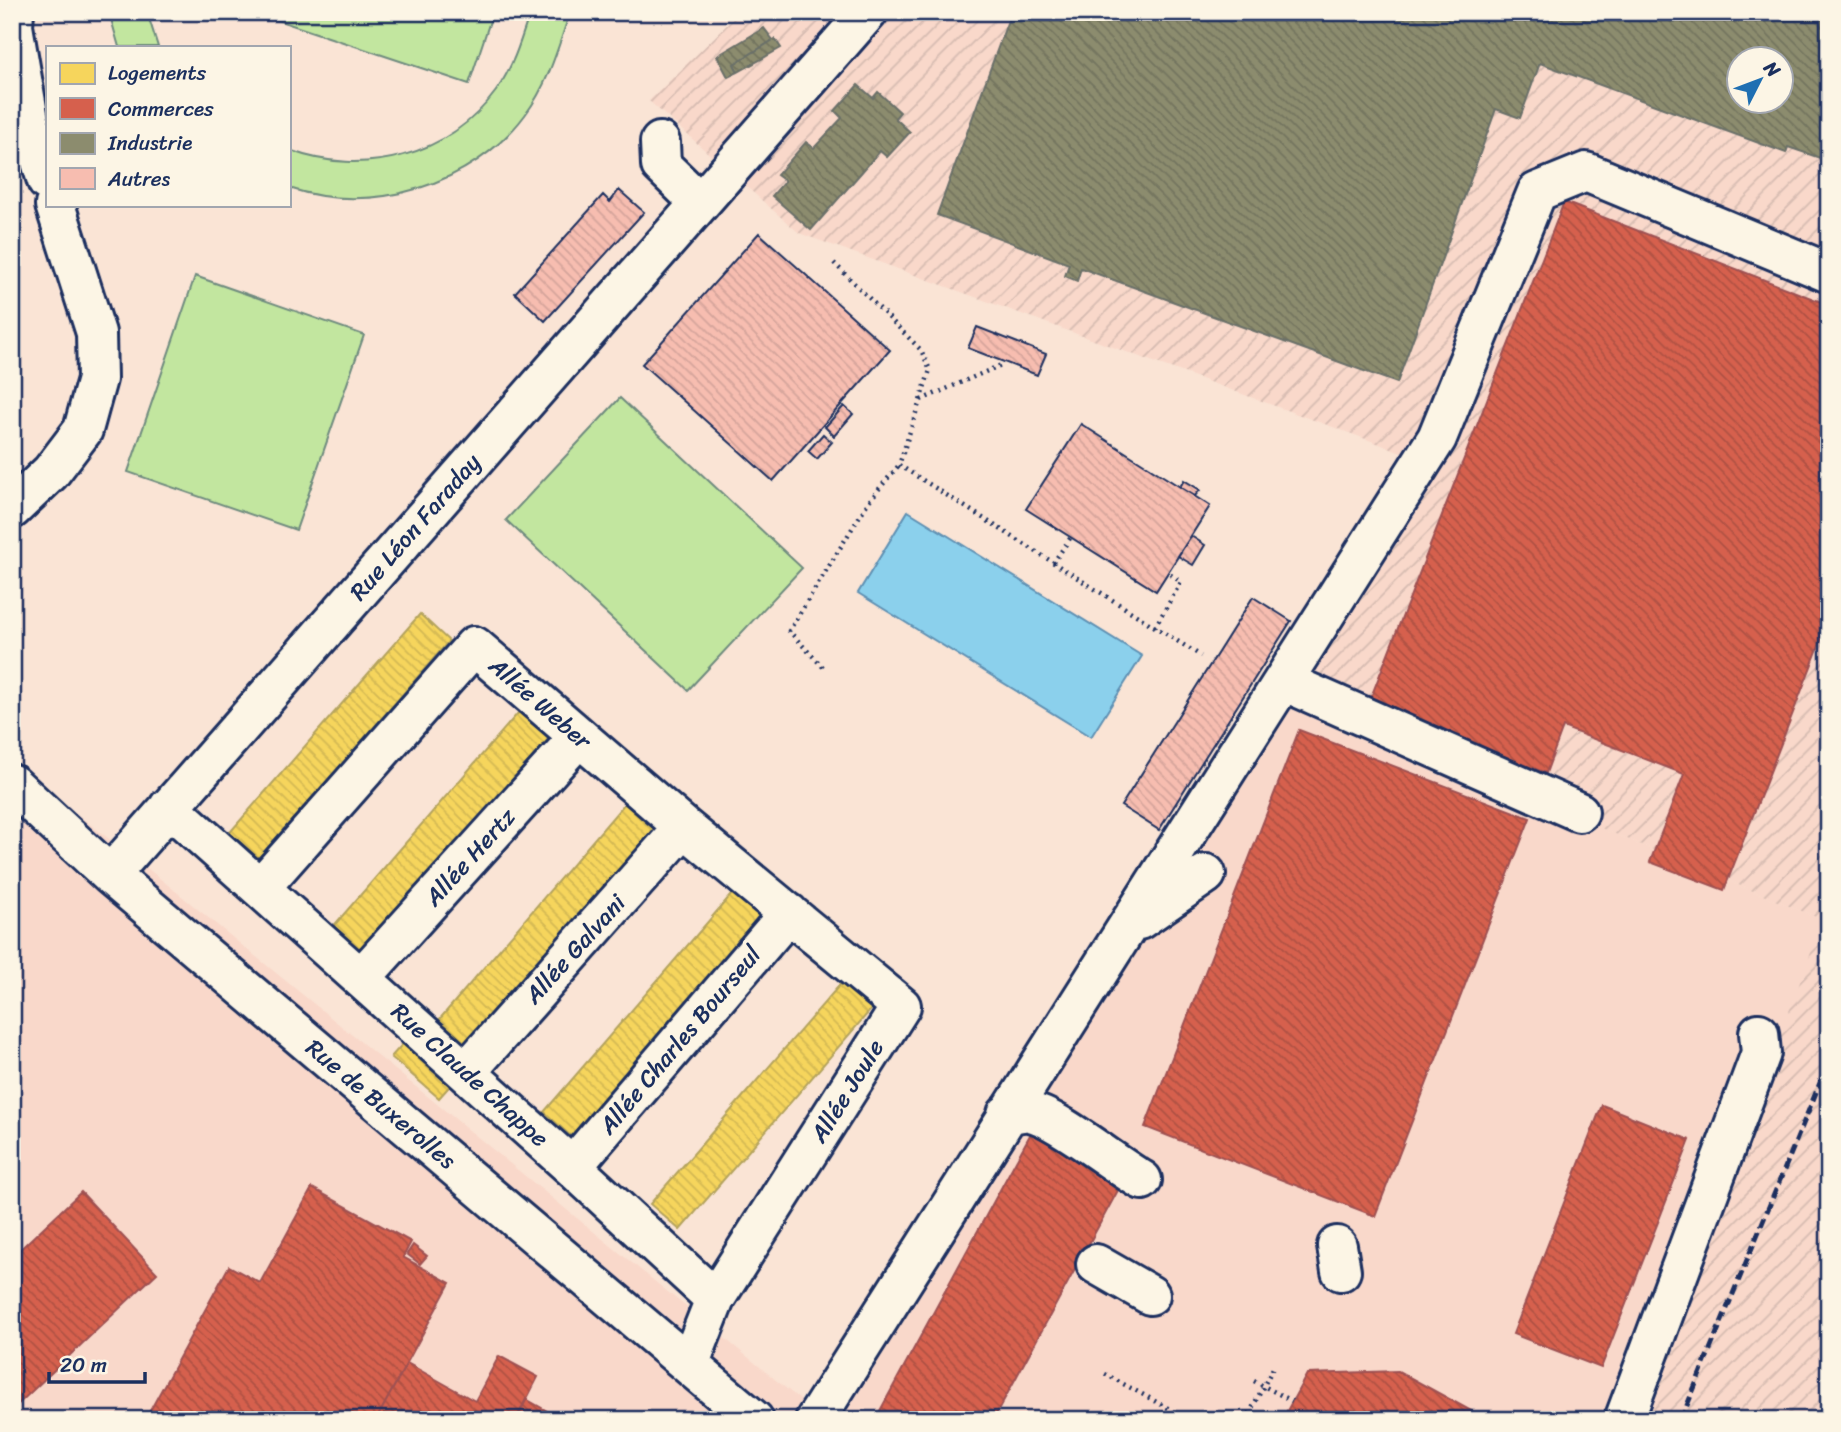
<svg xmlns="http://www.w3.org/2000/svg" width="1841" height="1432" font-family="Sriracha,sans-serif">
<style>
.built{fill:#f9d8ca}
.industrial{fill:url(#industrial-furrows);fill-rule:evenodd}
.green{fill:#c2e69f;stroke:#6e8a7e;stroke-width:2}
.water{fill:#8bd0ec;stroke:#5e90b3;stroke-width:2}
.homes{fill:url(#homes-back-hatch);stroke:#b4a35d;stroke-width:2}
.shops{fill:url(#shops-back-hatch);stroke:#9e5152;stroke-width:2}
.industry{fill:url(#industry-back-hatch);stroke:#6a7069;stroke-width:2;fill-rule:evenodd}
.building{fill:url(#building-back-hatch);stroke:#1b2f5e;stroke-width:2}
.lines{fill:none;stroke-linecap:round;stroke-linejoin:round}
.minor-casing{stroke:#1b2f5e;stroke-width:44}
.path{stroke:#1b2f5e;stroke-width:4.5;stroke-dasharray:2 5;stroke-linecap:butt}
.minor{stroke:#fcf5e5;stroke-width:38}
.rail{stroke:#1b2f5e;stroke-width:5;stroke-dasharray:10 5;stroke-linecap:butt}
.labels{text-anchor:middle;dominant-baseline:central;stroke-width:7;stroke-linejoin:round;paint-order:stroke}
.street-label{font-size:24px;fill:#1b2f5e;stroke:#fcf5e5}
</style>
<defs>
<pattern id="industrial-furrows" width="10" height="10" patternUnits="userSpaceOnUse" patternTransform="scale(1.75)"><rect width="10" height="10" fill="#f9d8ca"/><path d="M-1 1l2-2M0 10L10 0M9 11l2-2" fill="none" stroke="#d5bab0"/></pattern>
<pattern id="homes-back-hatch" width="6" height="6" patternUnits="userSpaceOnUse" patternTransform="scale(1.75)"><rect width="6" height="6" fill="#f6d55c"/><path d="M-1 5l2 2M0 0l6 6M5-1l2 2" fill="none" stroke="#d2b752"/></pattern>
<pattern id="shops-back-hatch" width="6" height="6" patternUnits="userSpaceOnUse" patternTransform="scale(1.75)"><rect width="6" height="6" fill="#d6604d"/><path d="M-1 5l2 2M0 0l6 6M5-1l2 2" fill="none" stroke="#ad5043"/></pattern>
<pattern id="industry-back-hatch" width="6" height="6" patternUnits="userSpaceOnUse" patternTransform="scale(1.75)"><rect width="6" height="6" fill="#8c8c6e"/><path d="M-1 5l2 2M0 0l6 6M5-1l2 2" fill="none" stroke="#72735e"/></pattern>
<pattern id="building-back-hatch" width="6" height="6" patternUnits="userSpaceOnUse" patternTransform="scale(1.75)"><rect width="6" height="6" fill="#f7bdb0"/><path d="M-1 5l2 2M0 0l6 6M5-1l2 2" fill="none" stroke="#d3a39a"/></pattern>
</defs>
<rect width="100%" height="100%" fill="#fae4d5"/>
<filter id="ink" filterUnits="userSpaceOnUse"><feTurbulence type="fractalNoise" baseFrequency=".0143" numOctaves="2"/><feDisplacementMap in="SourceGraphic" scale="14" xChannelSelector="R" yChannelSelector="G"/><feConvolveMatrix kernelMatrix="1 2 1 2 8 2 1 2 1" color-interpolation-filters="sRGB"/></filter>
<g filter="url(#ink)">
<path class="built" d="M1260 687 1824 920 1637 1420H12V764L152 872 809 1407Z"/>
<path class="industrial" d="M740 12H1829V1420H1637L1823 920 1260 687 1407 454 799 233 649 101ZM1740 60H1782V102H1740Z"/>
<path class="green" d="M109 12H147L158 47H119Z
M253 12H493L469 84Z
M530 12H570C558 48 548 85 525 115 473 185 372 216 289 188V150C363 178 449 156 496 91 513 67 521 40 530 12Z
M195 276 364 335 296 530 128 472Z
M620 398 802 568 688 690 506 520Z"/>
<path class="water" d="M908 511 1142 656 1091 737 858 593Z"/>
<path class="homes" d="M420 614 449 641 255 864 225 838Z
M525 705 555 731 362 955 331 929Z
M631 796 662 823 468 1047 438 1021Z
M737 888 768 915 574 1139 544 1112Z
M844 980 874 1006 680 1230 650 1204Z
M408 1038 455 1080 439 1098 391 1057Z"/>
<path class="shops" d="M1564 202 1829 305V620L1724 890 1650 862 1684 774 1563 727 1546 773 1368 705Z
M1299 730 1530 818 1375 1216 1145 1127Z
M1602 1105 1690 1140 1601 1368 1513 1334Z
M1031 1133 1122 1183 993 1420H875Z
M312 1188 411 1242 403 1257 450 1283 376 1420H145L229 1266 260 1283Z
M81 1192 157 1273 12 1410V1257Z
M413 1245 427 1256 420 1264 407 1254Z
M499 1356 538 1377 516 1420H376L407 1363 475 1401Z
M1398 1371 1473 1412 1469 1420H1282L1307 1374Z
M526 1399 563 1420H516Z"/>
<path class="industry" d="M1011 12H1829V161L1788 147 1786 153 1540 63 1520 118 1496 109 1397 383 1081 268 1077 281 1065 276 1069 264 937 215ZM1740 60H1782V102H1740Z
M764 28 773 40 734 64 738 72 728 77 717 56Z
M775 39 781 48 738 72 734 64Z
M858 85 873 98 878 92 900 112 895 118 910 132 887 157 880 151 811 230 772 196 785 181 777 175 806 142 814 148 842 118 835 111Z"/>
<path class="building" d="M619 190 644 212 545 321 515 293 603 195 610 202Z
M759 233 890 350 773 481 642 364Z
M977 327 1046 354 1037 375 968 348Z
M844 406 853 414 834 436 825 427Z
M1081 424 1210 506 1156 591 1026 509Z
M823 434 832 442 817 459 808 451Z
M1184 480 1200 490 1195 496 1180 487Z
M1191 536 1205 545 1193 565 1178 556Z
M1253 597 1291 621 1159 830 1121 806Z"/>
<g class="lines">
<g class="minor-casing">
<path id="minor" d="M14 12 13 26 30 126 47 181
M660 142 661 165 700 203
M12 509 51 472 83 430 97 379 96 333 55 205
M12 784 110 875 754 1420
M169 807 572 1167 715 1299 689 1365
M1579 812 1283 681 1437 438 1537 192 1586 172 1829 273
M110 875 868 12
M260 888 474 646 684 827 901 1006 715 1299
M1139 920 1206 874
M361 978 579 737
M466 1072 684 827
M1007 1114C1014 1114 1023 1111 1029 1112 1054 1115 1115 1165 1142 1180
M572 1167 789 913
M1337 1246 1341 1271
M1096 1264 1150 1295
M815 1420 1283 681
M1624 1420 1761 1053 1759 1033"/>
</g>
<path class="path" d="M834 263 921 350 930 370 899 465 1201 656
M921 400 1001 365
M1053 563 1071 537
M1155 627 1181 582 1168 573
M823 667 789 631 869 501 899 465
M1105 1374 1190 1420
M1254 1381 1292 1401
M1246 1420 1273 1368"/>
<use href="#minor" class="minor"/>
<path class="rail" d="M1681 1420 1829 1061"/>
</g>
</g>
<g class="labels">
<g class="street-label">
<text transform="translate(415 527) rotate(-49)">Rue Léon Faraday</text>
<text transform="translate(540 703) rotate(41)">Allée Weber</text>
<text transform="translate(470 857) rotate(-48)">Allée Hertz</text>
<text transform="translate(575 949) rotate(-48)">Allée Galvani</text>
<text transform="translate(680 1040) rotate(-50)">Allée Charles Bourseul</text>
<text transform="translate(470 1075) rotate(42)">Rue Claude Chappe</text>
<text transform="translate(847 1091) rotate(-58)">Allée Joule</text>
<text transform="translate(381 1104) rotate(40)">Rue de Buxerolles</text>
</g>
</g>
<rect width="1841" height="1432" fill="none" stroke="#fcf5e5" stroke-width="42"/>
<rect x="21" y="21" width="1799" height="1390" fill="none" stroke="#1b2f5e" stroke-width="2.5" filter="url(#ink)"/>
<rect x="46" y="46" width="245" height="161" fill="#fcf5e5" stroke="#a2a6af" stroke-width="2"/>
<rect x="60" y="63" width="35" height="21" fill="#f6d55c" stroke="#a2a6af" stroke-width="2"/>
<text x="108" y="80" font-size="21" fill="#1b2f5e">Logements</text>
<rect x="60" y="98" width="35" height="21" fill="#d6604d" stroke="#a2a6af" stroke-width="2"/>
<text x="108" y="116" font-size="21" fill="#1b2f5e">Commerces</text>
<rect x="60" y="133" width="35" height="21" fill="#8c8c6e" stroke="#a2a6af" stroke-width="2"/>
<text x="108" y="150" font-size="21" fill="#1b2f5e">Industrie</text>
<rect x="60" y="168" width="35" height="21" fill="#f7bdb0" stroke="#a2a6af" stroke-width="2"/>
<text x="108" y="186" font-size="21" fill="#1b2f5e">Autres</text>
<g transform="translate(1760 80) rotate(48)"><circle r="33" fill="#fcf5e5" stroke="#a2a6af" stroke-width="2"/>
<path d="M0-5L12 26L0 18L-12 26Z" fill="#1f6fb2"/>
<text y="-10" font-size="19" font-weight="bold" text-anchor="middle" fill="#1b2f5e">N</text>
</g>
<path d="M49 1372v10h96v-10" fill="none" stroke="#1b2f5e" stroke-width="3.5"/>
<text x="60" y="1372" font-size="21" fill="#1b2f5e" stroke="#fcf5e5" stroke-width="5" paint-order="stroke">20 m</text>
</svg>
